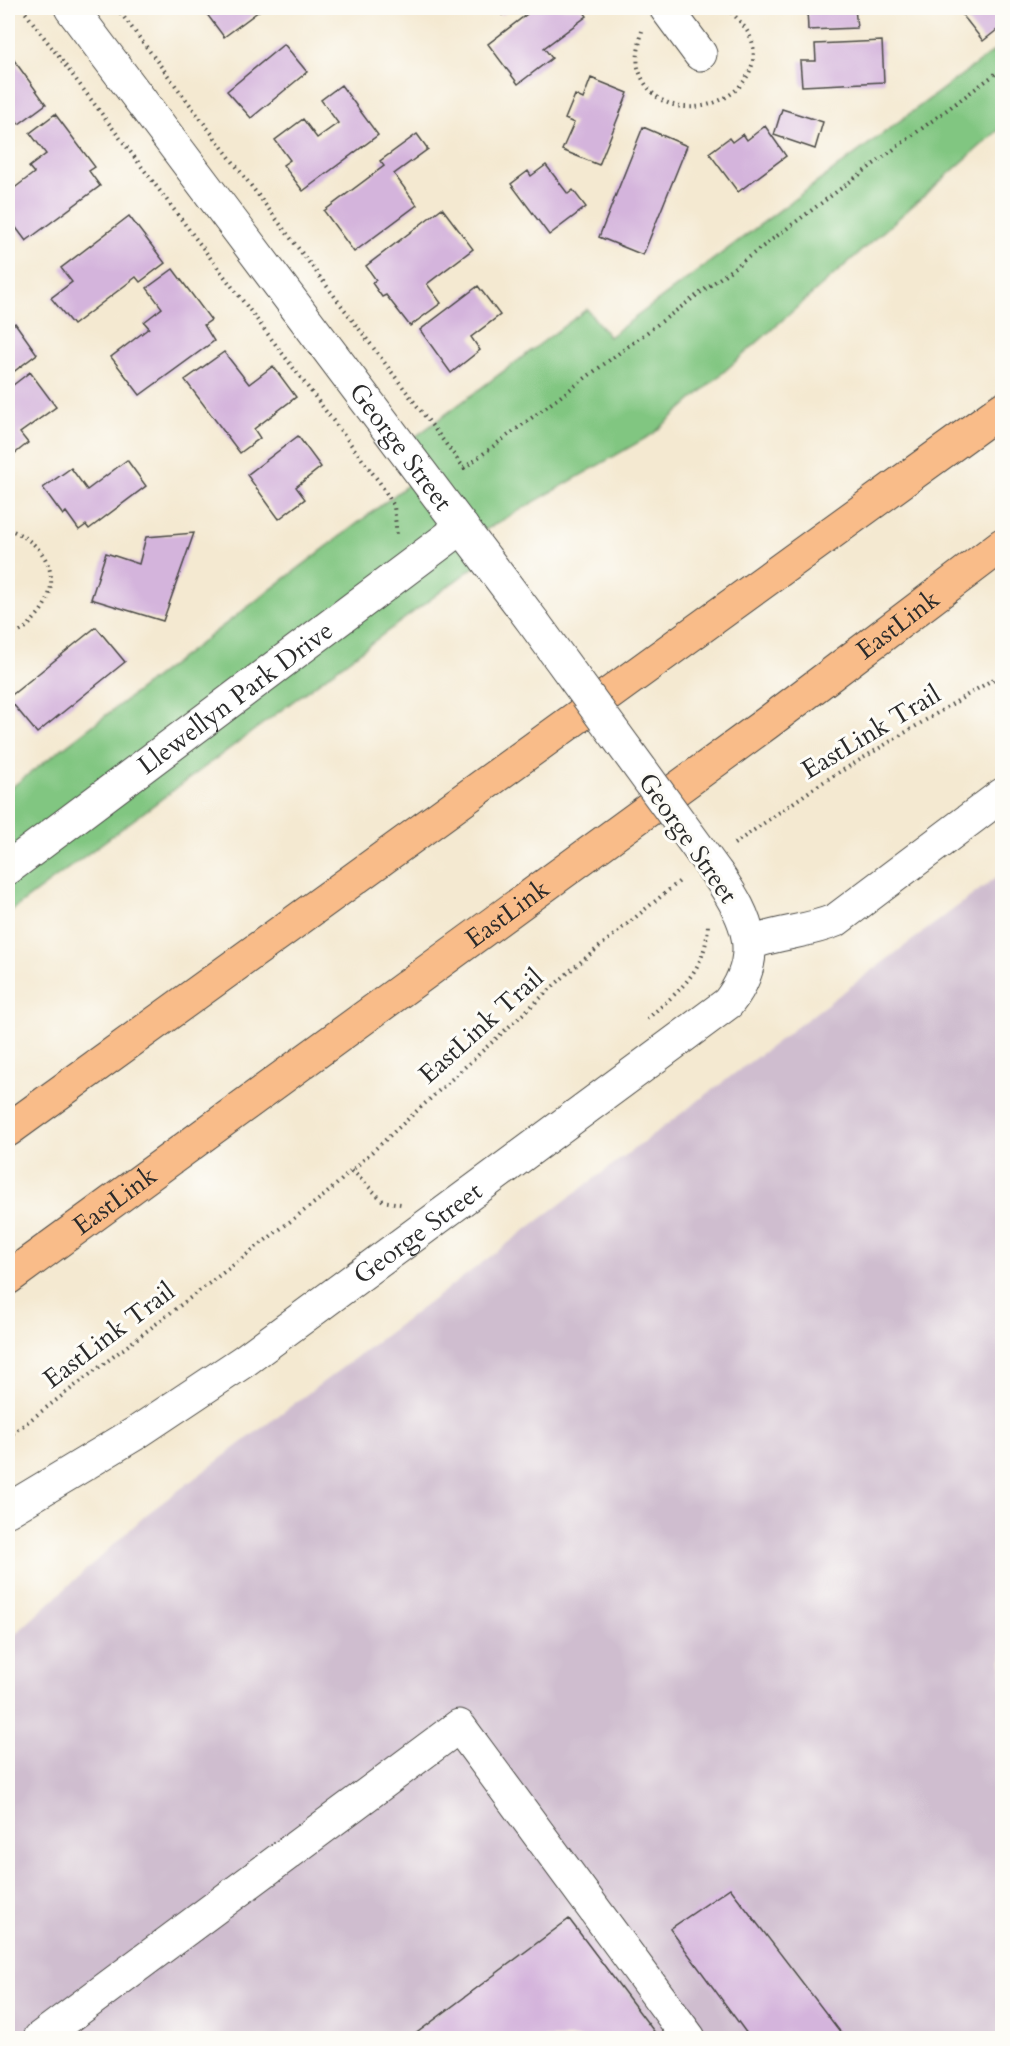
<svg xmlns="http://www.w3.org/2000/svg" width="1010" height="2046" font-family="Cardo,serif">
<style>
.industrial{fill:#cfbdcf}
.green{fill:#81c681;stroke:#567856;stroke-width:1.5}
.building{fill:#d4b4dc}
.lines{fill:none;stroke-linecap:round;stroke-linejoin:round}
.minor-casing{stroke:#494844;stroke-width:35}
.highway-casing{stroke:#494844;stroke-width:35}
.path{stroke:#494844;stroke-width:4;stroke-dasharray:1.5 4.5;stroke-linecap:butt}
.minor{stroke:#fff;stroke-width:33}
.highway{stroke:#f9bc89;stroke-width:33}
.minor-bridge-casing{stroke:#494844;stroke-width:35;stroke-linecap:butt}
.minor-bridge{stroke:#fff;stroke-width:33}
.labels{text-anchor:middle;dominant-baseline:central;stroke-width:6;stroke-linejoin:round;paint-order:stroke}
.street-label{font-size:26px;fill:#2b2b2b;stroke:#fdfcf7}
</style>
<rect width="100%" height="100%" fill="#fdfcf7"/>
<filter id="ink" filterUnits="userSpaceOnUse"><feTurbulence type="fractalNoise" baseFrequency=".0167" numOctaves="2"/><feDisplacementMap in="SourceGraphic" scale="12" xChannelSelector="R" yChannelSelector="G"/><feConvolveMatrix kernelMatrix="1 2 1 2 8 2 1 2 1" color-interpolation-filters="sRGB"/></filter>
<filter id="wash" filterUnits="userSpaceOnUse"><feTurbulence type="fractalNoise" baseFrequency=".008" numOctaves="4" result="noise"/><feDisplacementMap in="SourceGraphic" scale="24" xChannelSelector="R" yChannelSelector="G"/><feGaussianBlur stdDeviation="1.35" result="paint"/><feColorMatrix in="noise" values="0 0 0 0 0 0 0 0 0 0 0 0 0 0 0 0 0 1.4 0 .05"/><feComposite in="paint" operator="in"/></filter>
<g filter="url(#wash)">
<rect width="100%" height="100%" fill="#f4e9d1"/>
<path class="industrial" d="M1002 873V2038H8V1641L147 1514Z"/>
<path class="green" d="M1002 45V127L653 434 471 538 486 558 8 913V790L422 474 402 447 587 309 609 337Z"/>
<g id="blocks">
<path class="building" d="M213 8H263L224 37 206 13Z
M496 8H512L502 15Z
M535 8H581L587 16 544 48 552 58 518 84 488 44Z
M807 8H855L857 28 808 30Z
M957 8H1002V26L983 41Z
M882 41 884 82 802 86 800 61H816L815 44Z
M284 44 307 72 251 118 227 91Z
M8 52 46 104 19 124 8 108Z
M591 78 628 93 599 165 562 150 574 123 565 119 575 95 583 99Z
M341 85 378 135 303 191 283 165 290 160 275 140 303 119 317 138 338 123 321 100Z
M782 109 823 122 815 149 774 135Z
M55 114 95 167 89 171 100 186 26 241 8 217V193L34 173 29 167 46 154 30 133Z
M765 126 786 156 738 192 709 153 729 138 732 142 743 134 747 140Z
M643 127 687 146 643 255 599 237Z
M417 134 428 149 394 174 417 205 354 252 324 211 384 166 380 161Z
M546 165 568 194 573 190 586 207 549 235 511 184 528 171 531 176Z
M442 208 473 249 427 284 441 303 410 326 386 295 382 297 372 283 376 280 366 266Z
M129 216 165 263 140 282 136 277 73 325 51 298 72 282 61 268Z
M173 269 211 320 204 325 214 341 140 395 111 357 149 328 144 322 162 308 147 288Z
M478 286 500 315 471 337 480 350 451 373 420 330Z
M15 323 37 354 8 376V329Z
M224 352 249 384 273 366 296 397 254 429 260 438 240 453 185 380Z
M30 372 56 407 20 433 28 443 8 459V389Z
M298 436 321 467 296 487 305 499 279 519 247 475Z
M127 460 146 486 89 529 86 525 79 530 66 512 63 515 43 488 71 468 87 490Z
M194 533 163 621 91 599 106 553 139 564 146 537Z
M96 627 125 662 37 733 8 698Z
M730 1888 845 2038H750L670 1929Z
M569 1919 659 2038H410Z"/>
</g>
</g>
<g filter="url(#ink)">
<use href="#blocks" fill-opacity="0" stroke="#494844" stroke-width="1.5"/>
<g class="lines">
<g class="minor-casing">
<g id="minor">
<path id="s1" d="M71 8 534 623"/>
<path d="M666 8 700 54"/>
<path id="s2" d="M8 868 462 527"/>
<path d="M751 943C779 932 808 932 836 920L1002 795"/>
<path id="s3" d="M8 1510 136 1433 244 1361 728 1003C765 956 748 919 718 875"/>
<path d="M40 2038 459 1726 689 2038"/>
</g>
</g>
<g class="highway-casing">
<g id="highway">
<path d="M8 1130 1002 409"/>
<path id="s4" d="M8 1278 767 723 1002 545"/>
</g>
</g>
<path class="path" d="M22 8 380 483 394 506 397 537
M117 8 464 468 1002 69
M642 31C640 41 636 57 638 67 657 138 763 105 753 45 750 30 736 17 727 8
M8 529C48 544 67 583 35 618 28 627 19 634 8 635
M734 844 820 784 1002 674
M647 1019C680 990 707 970 708 923
M352 1170 383 1201 401 1204
M8 1437 326 1194 571 970 681 880"/>
<use href="#minor" class="minor"/>
<use href="#highway" class="highway"/>
<g class="minor-bridge-casing">
<path id="minor-bridge" d="M534 623 718 875"/>
</g>
<use href="#minor-bridge" class="minor-bridge"/>
</g>
</g>
<g class="labels">
<g class="street-label">
<text stroke="none"><textPath href="#s1" startOffset="549">George Street</textPath></text>
<text stroke="none"><textPath href="#s4" startOffset="1104">EastLink</textPath></text>
<text stroke="none"><textPath href="#s2" startOffset="284">Llewellyn Park Drive</textPath></text>
<text transform="translate(871 732) rotate(-31)">EastLink Trail</text>
<text transform="translate(688 838) rotate(55)">George Street</text>
<text stroke="none"><textPath href="#s4" startOffset="618">EastLink</textPath></text>
<text transform="translate(481 1026) rotate(-42)">EastLink Trail</text>
<text stroke="none"><textPath href="#s4" startOffset="132">EastLink</textPath></text>
<text stroke="none"><textPath href="#s3" startOffset="495">George Street</textPath></text>
<text transform="translate(109 1335) rotate(-37)">EastLink Trail</text>
</g>
</g>
<rect width="1010" height="2046" fill="none" stroke="#fdfcf7" stroke-width="30"/>
</svg>
